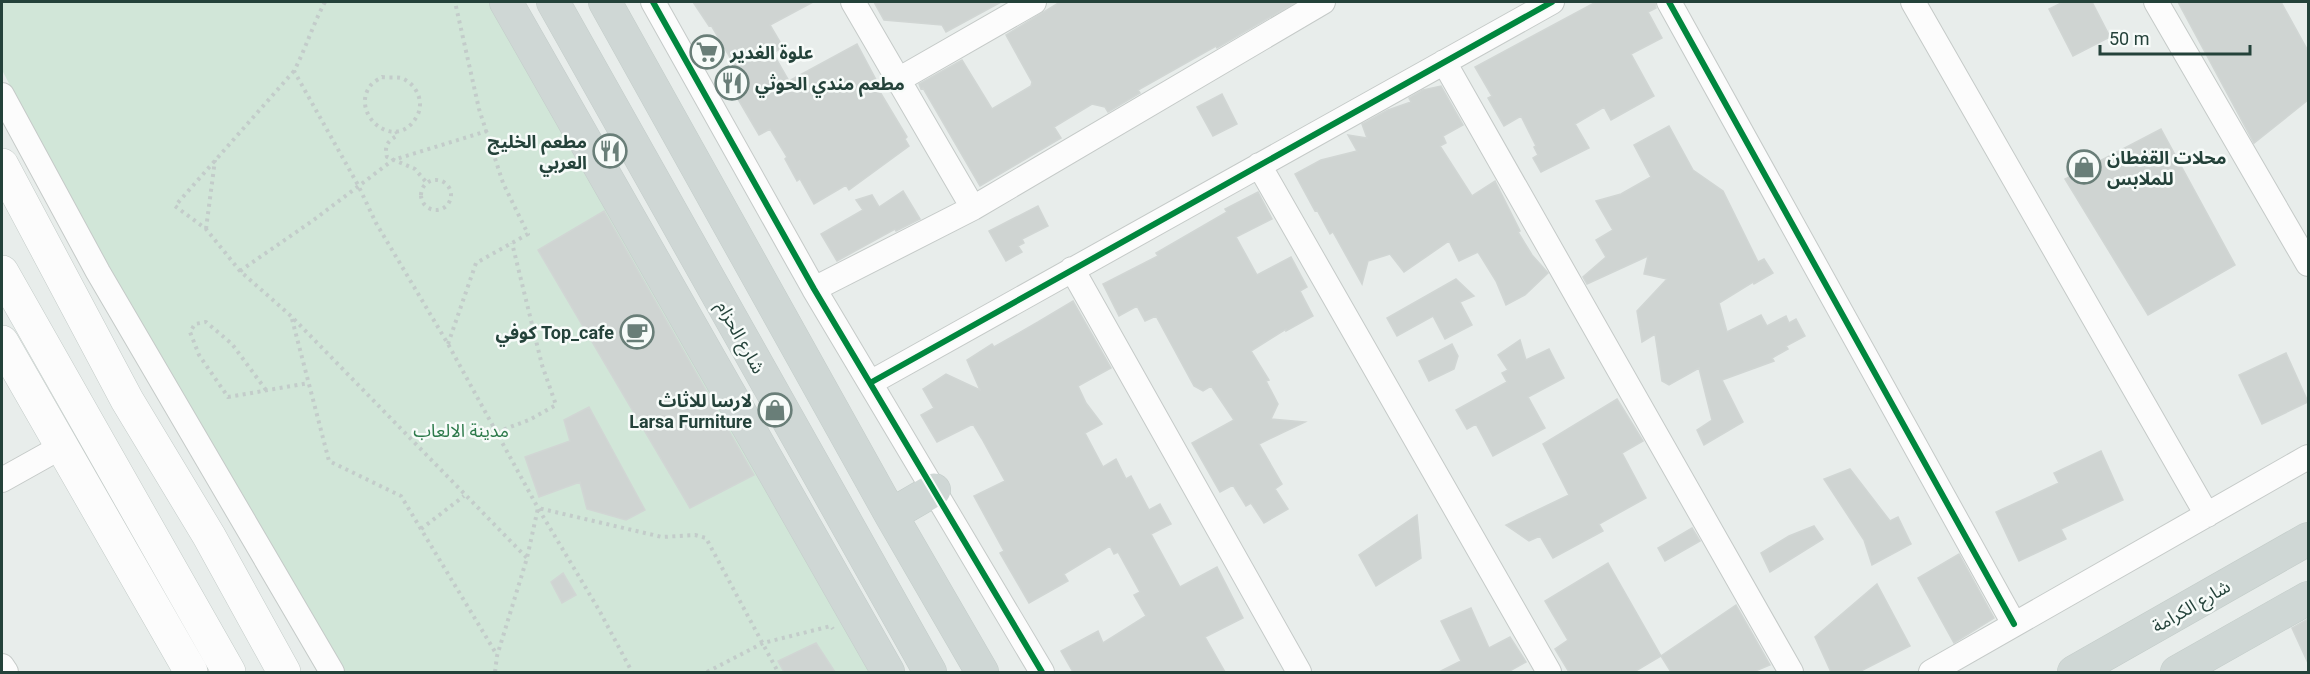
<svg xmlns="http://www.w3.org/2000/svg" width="2310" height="674" font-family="Roboto,'Noto Sans Arabic',sans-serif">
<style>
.green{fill:#d1e6d8}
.building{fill:#cfd4d2;stroke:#d1d6d4;stroke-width:1.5}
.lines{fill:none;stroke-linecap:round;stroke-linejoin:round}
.street-casing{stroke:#c5cac8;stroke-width:26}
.secondary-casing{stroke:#c3cbc8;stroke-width:34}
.primary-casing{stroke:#c3ccc9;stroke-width:34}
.path{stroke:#c3ccca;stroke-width:4;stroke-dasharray:3 4.5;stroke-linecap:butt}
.street{stroke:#fcfcfc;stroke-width:24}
.secondary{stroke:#fcfcfc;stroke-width:33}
.primary{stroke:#cfd7d5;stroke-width:33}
.cycleway-casing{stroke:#f7fbf9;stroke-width:10}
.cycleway{stroke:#00873e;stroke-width:6}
.labels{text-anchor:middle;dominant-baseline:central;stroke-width:5;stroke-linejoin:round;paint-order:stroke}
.poi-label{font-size:18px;font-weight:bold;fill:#24423a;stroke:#f7fbf9;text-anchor:start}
.street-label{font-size:18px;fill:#24423a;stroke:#f7fbf9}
.park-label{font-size:18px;fill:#2d7a4b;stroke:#f7fbf9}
</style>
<rect width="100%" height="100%" fill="#e8edeb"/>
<path class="green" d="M2 2H494L875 672H317L2 70Z"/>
<path class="building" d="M693 2H813L770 25 783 47 773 53 789 81 857 44 882 91 880 92 907 137 905 139 909 146 849 190 846 185 814 204 800 179 797 181 785 159 787 157 770 129 759 135 728 82 741 76 711 25 709 26Z
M874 2H1001L946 32 942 25 884 20Z
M1060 2H1296L1217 48 1216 46 1138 90 1140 93 1108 112 1105 107 1092 104 1054 127 1061 138 980 186 923 88 921 89 919 84 962 60 992 109 1031 86 1032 82 1006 35Z
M1596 2H1655L1656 8 1648 12 1662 38 1631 54 1654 96 1611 120 1604 107 1575 124 1589 148 1541 172 1533 158 1538 155 1534 147 1536 146 1521 116 1504 126 1488 98 1492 96 1475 67Z
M2063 2H2092L2110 37 2073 56 2049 9Z
M2178 2H2281L2308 51V100L2254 143Z
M1441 86 1463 125 1443 136 1446 143 1440 146 1472 196 1495 181 1520 231 1518 232 1532 255 1548 273 1525 295 1506 305 1496 281 1478 252 1459 261 1449 241 1404 272 1390 254 1368 261 1362 284 1333 232 1330 234 1317 210 1315 211 1295 174 1321 160 1357 151 1348 135 1367 138 1362 124 1388 110 1411 102 1409 98 1423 90Z
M1222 94 1237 124 1213 136 1197 107Z
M1669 126 1693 170 1723 191 1758 262 1764 259 1773 273 1754 284 1753 282 1719 303 1727 332 1761 315 1767 326 1786 316 1789 323 1796 319 1805 336 1786 346 1788 349 1772 358 1774 361 1722 380 1743 422 1704 445 1697 430 1712 420 1699 368 1669 385 1662 381 1655 334 1642 342 1637 311 1667 279 1644 274 1648 256 1587 284 1583 277 1606 257 1596 240 1613 230 1596 201 1621 194 1651 177 1634 145Z
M2161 129 2235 265 2148 315 2065 179Z
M903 191 920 219 896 231 895 229 837 261 821 234 863 210 856 200 872 195 879 207Z
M1258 192 1272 219 1236 237 1257 275 1291 257 1307 287 1300 291 1313 316 1286 331V329L1251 351 1269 380 1266 381 1278 404 1271 419 1305 422 1259 444 1282 484 1275 489 1288 509 1264 523 1251 503 1246 506 1233 485 1220 492 1192 443 1234 420 1211 386 1203 391 1194 386 1156 316 1145 321 1137 306 1119 316 1103 284 1158 256 1156 253 1227 212 1225 209Z
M1038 206 1048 226 1022 239 1024 243 1018 246 1022 252 1006 261 989 231Z
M604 211 754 475 690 508 538 250Z
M1456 279 1474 296 1460 302 1472 325 1445 339 1433 316 1397 336 1387 318Z
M1073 301 1111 368 1078 386 1086 403 1102 424 1085 433 1103 467 1116 459 1126 479 1131 476 1149 510 1160 504 1171 524 1151 534 1180 587 1217 567 1243 618 1205 637 1225 672H1073L1061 651 1098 631 1103 643 1146 616 1134 595 1140 592 1118 552 1114 554 1110 546 1064 574 1068 581 1029 603 1000 553 1004 551 974 496 1005 481 982 439 973 424 937 442 921 415 934 408 923 389 946 374 980 390 967 360 992 344 994 347 1038 322Z
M1520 340 1526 360 1549 349 1564 378 1528 397 1545 428 1493 456 1476 424 1467 429 1456 410 1507 382 1502 373 1508 370 1498 355Z
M1452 344 1458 356 1454 369 1429 381 1419 361Z
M2286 353 2308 402 2262 424 2239 375Z
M1617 399 1643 441 1622 453 1646 498 1599 524 1603 531 1553 558 1540 536 1529 541 1506 525 1569 495 1543 444Z
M589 407 645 510 626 520 587 509 580 482 539 497 525 457 570 441 564 420Z
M2101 451 2123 500 2061 529 2066 539 2019 561 1996 512 2059 483 2054 473Z
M1850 469 1890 521 1898 517 1911 544 1872 565 1864 540 1824 479Z
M1417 515 1421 558 1376 586 1359 555Z
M1814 526 1823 539 1770 572 1761 553 1789 536Z
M1692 528 1700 541 1665 561 1658 548Z
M1959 554 1994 618 1954 643 1918 578Z
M1608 563 1661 656 1634 672H1569L1555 649 1568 640 1545 601Z
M563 573 576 595 562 603 551 582Z
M1877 584 1910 646 1859 672H1831L1815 637Z
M1736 605 1770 665 1753 672H1671L1661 656Z
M1471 608 1489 648 1510 637 1526 662 1508 672H1439L1461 661 1441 621Z
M2308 619V663L2292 628Z
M816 643 835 672H784L778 661Z"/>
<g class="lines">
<g class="street-casing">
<path id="street" d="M653 2 814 289 1042 672
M853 2 973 208
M1669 2 2014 624
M1913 2 2207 515
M2156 2 2308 264
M1444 62 1791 672
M898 80 1034 2
M2 95 98 272 332 672
M1259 165 1549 672
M1072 269 1299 672
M814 289 973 208 1323 2
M870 383 1552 2
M2 480 61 447
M2 666 6 672
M1931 672 2308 457"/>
</g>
<g class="secondary-casing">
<path id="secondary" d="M2 165 127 400 209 536 284 672
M2 272 229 672
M2 342 191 672"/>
</g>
<g class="primary-casing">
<path id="primary" d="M506 2 888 672
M553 2 930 672
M605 2 891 515 982 672
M891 515 934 490
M2074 672 2308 539
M2177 672 2308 598"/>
</g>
<path class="path" d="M325 2C313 24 306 48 294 71L358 185 376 223 448 344 538 508 599 610 632 672
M294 71 175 206 206 229 240 271 291 316 527 558
M382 77C388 78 395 77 401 78 416 83 425 102 417 116 396 155 348 113 371 85 373 82 379 79 382 77Z
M396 131 398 135C388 141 384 145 387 157L415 169 426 182
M421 195a15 15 0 1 1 30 0a15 15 0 1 1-30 0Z
M206 229 215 160
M240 271 315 219 393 160 487 131
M292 319 329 461 401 496 497 655
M448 344 476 263 528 234 503 183 479 109 455 2
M266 390 232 344 206 322 195 324 190 332 199 355 228 397 309 383
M497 432 529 420 556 405 542 365 512 243
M421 529 464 496
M495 672 497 656 527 558 538 508 662 537 695 535 706 538 778 672
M707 672 763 643 831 626 833 629"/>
<use href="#street" class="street"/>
<use href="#secondary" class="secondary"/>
<use href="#primary" class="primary"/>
<g class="cycleway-casing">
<path id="cycleway" d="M653 2 814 289 1042 672
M1669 2 2014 624
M870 383 1552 2"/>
</g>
<use href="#cycleway" class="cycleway"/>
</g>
<defs>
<g id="supermarket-ring" transform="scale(1.725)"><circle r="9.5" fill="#f7fbf9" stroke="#697e78" stroke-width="1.5"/><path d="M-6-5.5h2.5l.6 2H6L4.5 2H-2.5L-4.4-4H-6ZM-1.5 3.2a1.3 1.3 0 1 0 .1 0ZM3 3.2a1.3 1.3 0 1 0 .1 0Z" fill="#697e78"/></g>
<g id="restaurant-ring" transform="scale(1.725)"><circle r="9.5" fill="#f7fbf9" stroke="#697e78" stroke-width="1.5"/><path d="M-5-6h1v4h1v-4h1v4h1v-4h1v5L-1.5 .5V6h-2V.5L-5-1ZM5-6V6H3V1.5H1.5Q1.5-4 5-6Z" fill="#697e78"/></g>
<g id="shop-ring" transform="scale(1.725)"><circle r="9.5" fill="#f7fbf9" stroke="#697e78" stroke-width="1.5"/><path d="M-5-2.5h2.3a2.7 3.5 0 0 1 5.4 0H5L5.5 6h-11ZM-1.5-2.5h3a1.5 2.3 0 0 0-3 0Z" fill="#697e78"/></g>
<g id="cafe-ring" transform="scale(1.725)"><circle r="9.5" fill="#f7fbf9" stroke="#697e78" stroke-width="1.5"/><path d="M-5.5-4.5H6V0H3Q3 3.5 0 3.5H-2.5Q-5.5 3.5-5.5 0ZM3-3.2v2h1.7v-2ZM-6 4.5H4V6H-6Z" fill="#697e78"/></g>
</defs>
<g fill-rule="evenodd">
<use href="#supermarket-ring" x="707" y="52"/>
<use href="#restaurant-ring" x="732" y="83"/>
<use href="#restaurant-ring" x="610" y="151"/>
<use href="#shop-ring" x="2084" y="167"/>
<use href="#cafe-ring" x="637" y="332"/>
<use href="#shop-ring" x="775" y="410"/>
</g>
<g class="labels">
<g class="poi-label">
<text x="730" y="52">علوة الغدير</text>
<text x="755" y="83">مطعم مندي الحوثي</text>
<text x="587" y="141" text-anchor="end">مطعم الخليج<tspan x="587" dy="21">العربي</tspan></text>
<text x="2107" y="157">محلات القفطان<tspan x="2107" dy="21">للملابس</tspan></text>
<text x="614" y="332" text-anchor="end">كوفي Top_cafe</text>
<text x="752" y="400" text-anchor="end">لارسا للاثاث<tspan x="752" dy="21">Larsa Furniture</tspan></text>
</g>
<g class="street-label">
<text transform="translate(741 337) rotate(61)">شارع الحزام</text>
<text transform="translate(2191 606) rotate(-30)">شارع الكرامة</text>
</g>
<g class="park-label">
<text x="461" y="430">مدينة الالعاب</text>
</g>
</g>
<rect width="2310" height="674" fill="none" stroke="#24423a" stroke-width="6"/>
<path d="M2100 45v9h150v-9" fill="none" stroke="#24423a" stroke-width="3"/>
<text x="2109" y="45" font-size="18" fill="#24423a" stroke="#f7fbf9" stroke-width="4.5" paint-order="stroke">50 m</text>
</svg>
